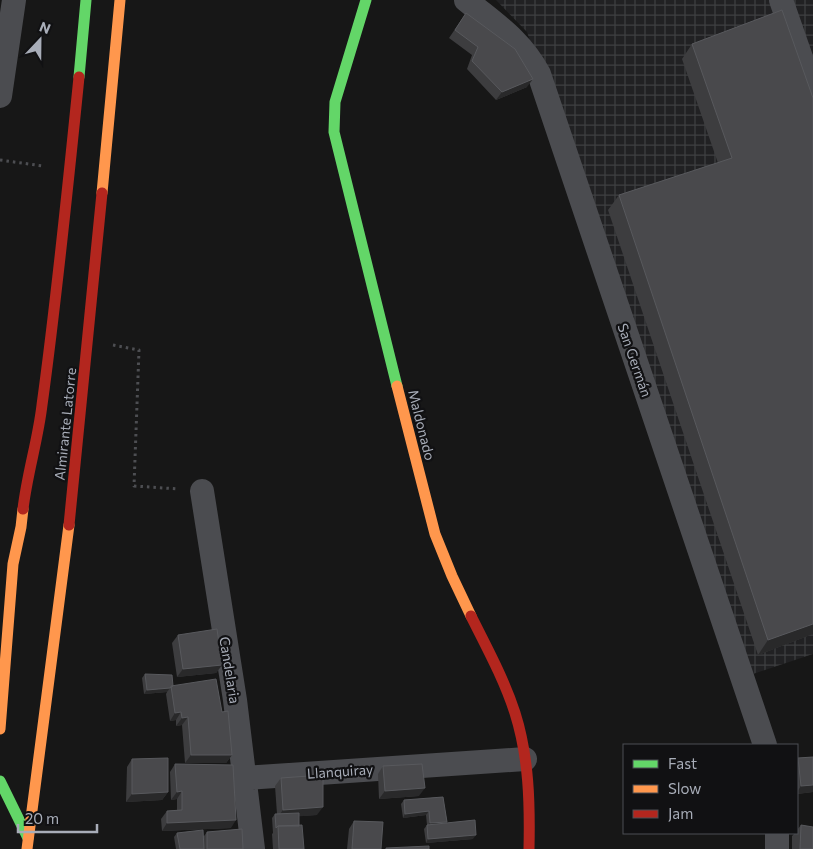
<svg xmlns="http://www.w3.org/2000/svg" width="813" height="849" font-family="Commissioner,sans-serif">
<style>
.industrial{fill:url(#industrial-grid)}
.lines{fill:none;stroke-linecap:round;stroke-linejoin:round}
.path{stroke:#4d4e52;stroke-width:3;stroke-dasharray:2.5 4;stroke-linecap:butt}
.street{stroke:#4b4c50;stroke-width:24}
.fast{stroke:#63d668;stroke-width:11}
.slow{stroke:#ff974d;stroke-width:11}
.jam{stroke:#b3261e;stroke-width:11}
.wall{fill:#3d3d3f}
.shaded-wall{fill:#29292a}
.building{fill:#49494c;stroke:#58595d}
.labels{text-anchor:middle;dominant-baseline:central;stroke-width:4.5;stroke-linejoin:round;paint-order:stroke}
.street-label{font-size:14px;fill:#a8adb8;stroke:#111113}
</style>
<defs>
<pattern id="industrial-grid" width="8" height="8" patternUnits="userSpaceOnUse" patternTransform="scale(1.25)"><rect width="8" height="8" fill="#212123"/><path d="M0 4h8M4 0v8" fill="none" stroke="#3e3f41"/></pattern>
</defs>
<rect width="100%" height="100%" fill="#171717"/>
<path class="industrial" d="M496 0H813V654L753 674 527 32Z"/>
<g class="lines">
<path class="path" d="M0 160 43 166
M113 345 139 350 134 486 179 489"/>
<path class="street" d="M466 0C495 24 520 39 539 74L765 745
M781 0 813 92
M0 96 14 0
M202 491 235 700 253 849
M245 778 525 759
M777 849V833"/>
<path class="fast" d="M366 0 335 102 334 132 397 386
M79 77 86 0
M0 781 28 838"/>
<path class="slow" d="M102 193 120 0
M397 386 435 534 452 576 471 616
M0 729 13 564 21 527 23 509
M27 849 69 525"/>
<path class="jam" d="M23 509C27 474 38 440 42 405 57 296 68 186 79 77
M69 525 102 193
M471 616C487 648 504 679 515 713 529 757 530 804 529 849"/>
</g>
<path class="wall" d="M782 10 813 634 758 655 608 210 619 195 718 163 682 59 692 44Z
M466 13 527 87 496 100 467 69 472 55 449 38Z
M178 635 222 665 216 673 177 677 172 643Z
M145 674 173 686 222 712 232 755 226 763H185L182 725 176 726V720L170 721 166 694 167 692 144 694 142 678Z
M813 757V792L797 794V760L798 758Z
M132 759 168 792 162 800 126 802 127 767Z
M175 764 231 828 162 831 161 819 167 811 177 810V799L171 800 170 772Z
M383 766 419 796 379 799 378 774Z
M281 778 317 815 299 816V826L304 849H273L272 834 273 833 272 818 275 814H277L275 786Z
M443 797 447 822 446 823 473 839 426 843 424 829 427 825 426 815 403 818 401 804 404 800Z
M354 821 381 849H347L349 829Z
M801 825 813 849H792V836L795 833H797V830Z
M207 832 243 849H176L174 837 177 833 204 836Z"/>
<path class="shaded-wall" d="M533 79 527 87 496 100 502 92Z
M813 624V634L758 655 768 640Z
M222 665 216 673 177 677 183 669Z
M170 688 167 692 144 694 147 690Z
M181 712 176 720 170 721 175 713Z
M188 717 182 725 176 726 182 718Z
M191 755H232L226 763H185Z
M813 785V792L797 794V792L801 786Z
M425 788 419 796 379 799 385 791Z
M182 791 177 799 171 800 177 792Z
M168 792 162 800 126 802 132 794Z
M323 807 317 815 277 818 283 810Z
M429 811 426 815 403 818 405 814Z
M236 820 231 828 162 831 167 823Z
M447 822 444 826 427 827 430 823Z
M476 835 473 839 426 843 428 839Z"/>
<path class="building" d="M782 10 813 98V624L768 640 619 195 732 158 692 44Z
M466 13 515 49 533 79 502 92 472 61 478 47 455 30Z
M217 629 222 665 183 669 178 635Z
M145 674 172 675 173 686 170 688 147 690Z
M216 679 222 712 228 711 232 755H191L188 717 182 718 181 712 175 713 171 686Z
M813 757V785L801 786 798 758Z
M168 758V792L132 794V759Z
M175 764 233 765 236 820 167 823V811L182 810V791L177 792Z
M422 764 425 788 385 791 383 766Z
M323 775V807L283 810 281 778Z
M443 797 447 822 430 823 429 811 405 814 404 800Z
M299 813V826H278L276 828 275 814Z
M475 820 476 835 428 839 427 825Z
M354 821 383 822 381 849H352Z
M302 825 304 849H279L278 826Z
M801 825 813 827V849H800Z
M242 829 243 849H207V832Z
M203 830 204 849H180L177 833Z
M429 846V849H386V848Z"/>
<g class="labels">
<g class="street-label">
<text transform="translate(635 360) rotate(71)">San Germán</text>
<text transform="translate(65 424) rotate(-84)">Almirante Latorre</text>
<text transform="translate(422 425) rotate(76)">Maldonado</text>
<text transform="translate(230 670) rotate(81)">Candelaria</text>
<text transform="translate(340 771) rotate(-4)">Llanquiray</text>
</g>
</g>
<rect x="623" y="744" width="175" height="90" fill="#111113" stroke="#4d4f55"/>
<rect x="633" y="760" width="25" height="8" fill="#63d668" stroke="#4d4f55"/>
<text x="668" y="769" font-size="15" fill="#a8adb8">Fast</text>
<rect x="633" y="785" width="25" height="8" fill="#ff974d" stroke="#4d4f55"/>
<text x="668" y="794" font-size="15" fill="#a8adb8">Slow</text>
<rect x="633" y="810" width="25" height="8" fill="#b3261e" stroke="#4d4f55"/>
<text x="668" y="819" font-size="15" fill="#a8adb8">Jam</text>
<g transform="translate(40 40) rotate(22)" stroke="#111113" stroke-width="4" paint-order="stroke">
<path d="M0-4L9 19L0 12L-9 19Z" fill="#a8adb8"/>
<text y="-8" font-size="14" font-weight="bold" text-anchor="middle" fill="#a8adb8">N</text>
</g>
<path d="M18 824v8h79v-8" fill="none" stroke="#a8adb8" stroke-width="2.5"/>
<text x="25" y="824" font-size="15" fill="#a8adb8" stroke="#111113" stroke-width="4" paint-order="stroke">20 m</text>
</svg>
